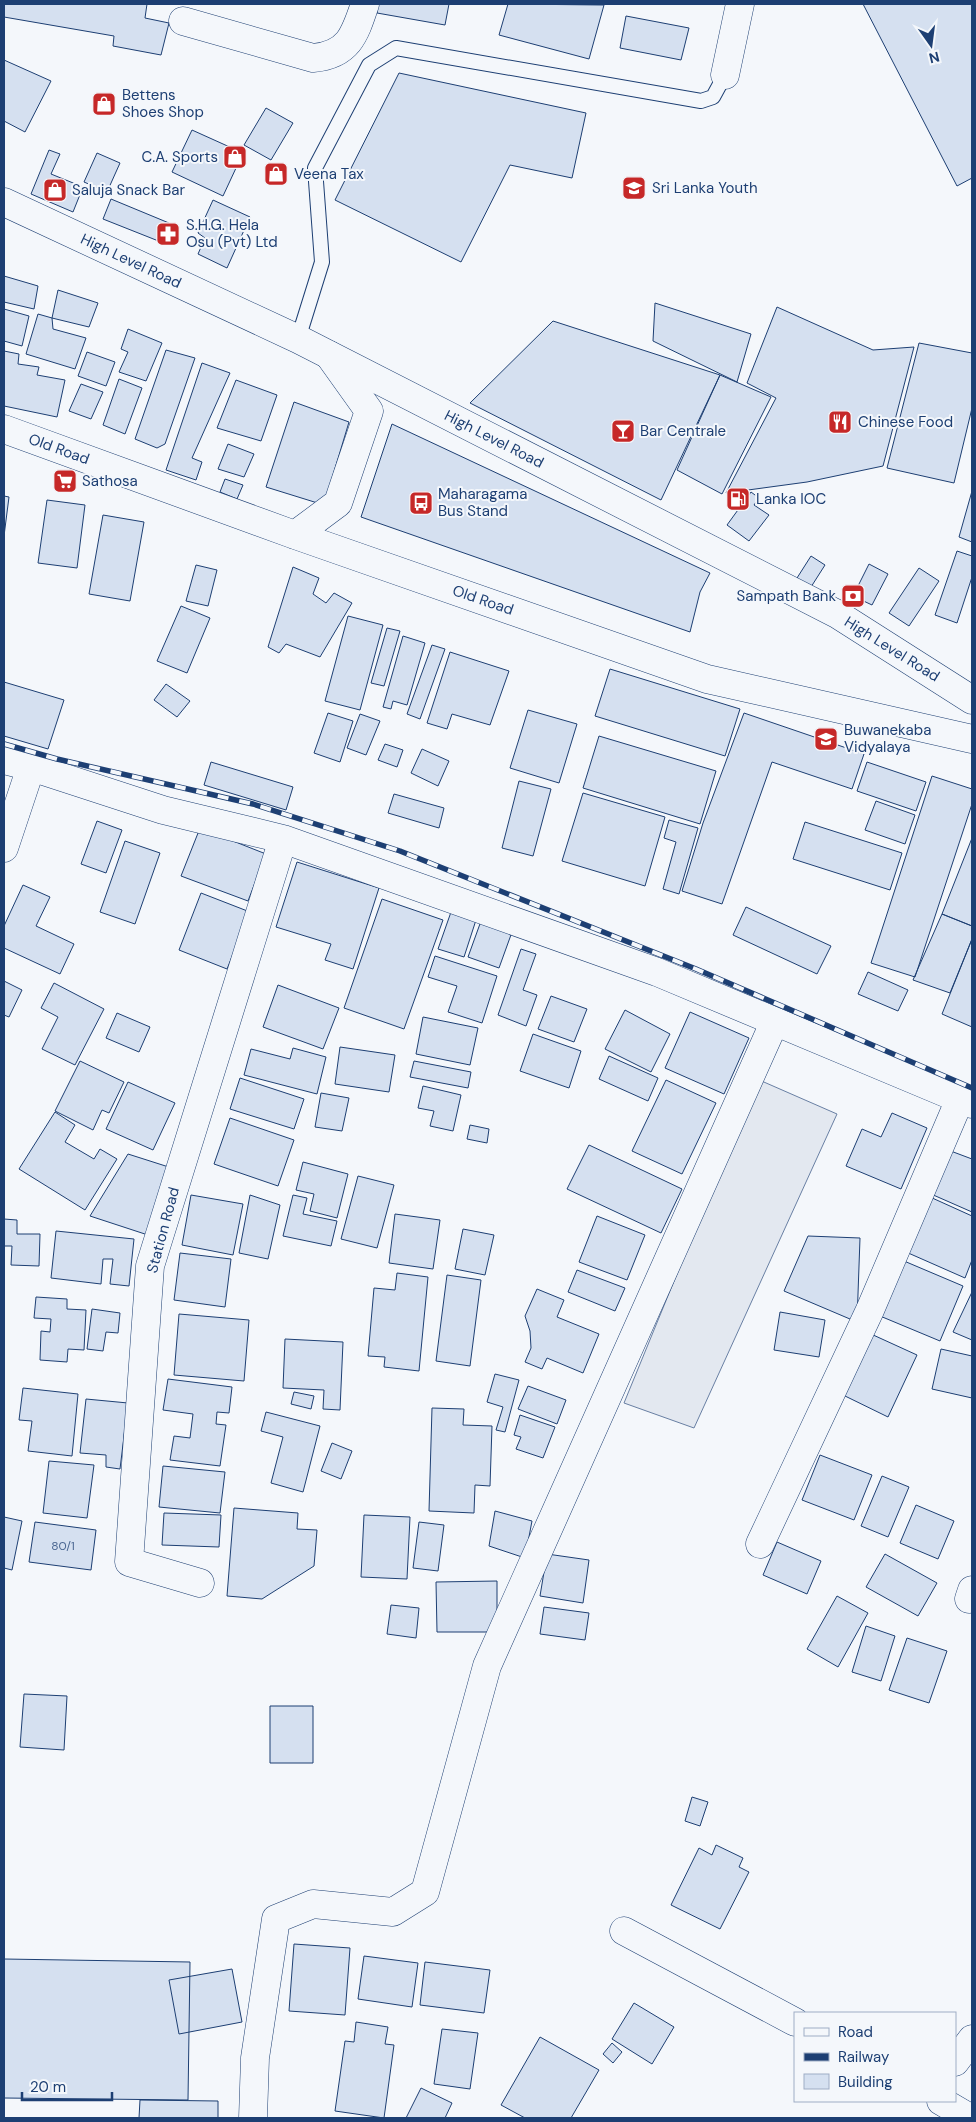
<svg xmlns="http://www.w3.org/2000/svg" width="976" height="2122" font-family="'DM Sans',sans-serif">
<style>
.parking{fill:#e3e8f0;stroke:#687fa3}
.building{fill:#d5e0f0;stroke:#1d3f73}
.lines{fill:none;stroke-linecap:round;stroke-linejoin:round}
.service-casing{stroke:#1d3f73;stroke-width:16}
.minor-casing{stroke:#1d3f73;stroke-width:29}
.primary-casing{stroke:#1d3f73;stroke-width:29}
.trunk-casing{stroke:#1d3f73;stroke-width:29}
.service{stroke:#f4f7fb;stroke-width:14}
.minor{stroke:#f4f7fb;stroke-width:28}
.primary{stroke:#f4f7fb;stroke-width:28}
.trunk{stroke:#f4f7fb;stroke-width:28}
.rail-casing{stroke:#1d3f73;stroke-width:5.5}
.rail{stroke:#f4f7fb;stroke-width:4;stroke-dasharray:11;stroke-linecap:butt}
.labels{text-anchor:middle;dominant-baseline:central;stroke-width:4;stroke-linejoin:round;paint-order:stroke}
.number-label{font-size:12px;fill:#4b6792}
.poi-label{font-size:15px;fill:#1d3f73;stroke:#f4f7fb;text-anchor:start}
.street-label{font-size:15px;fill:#1d3f73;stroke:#f4f7fb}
</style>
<rect width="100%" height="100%" fill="#f4f7fb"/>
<path class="parking" d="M757 1079 837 1114 694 1428 624 1403Z"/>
<path class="building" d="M4 4H147L145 18 169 23 161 55 113 46 114 36 4 17Z
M378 4H449L445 25 377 13Z
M508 4 604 5 589 59 499 35Z
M863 4H972V178L957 186Z
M626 16 689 28 681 60 620 48Z
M4 60 51 81 25 132 4 121Z
M399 73 586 113 572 178 510 165 461 262 335 200Z
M266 108 293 123 271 160 244 145Z
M192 130 243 153 223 196 172 172Z
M49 150 60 154 51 174 83 187 73 212 31 194Z
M97 153 120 163 107 192 84 182Z
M111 199 169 223 161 242 103 219Z
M213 200 250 217 227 268 198 254 205 238 198 233Z
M4 276 38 286 34 309 4 302Z
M58 290 98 303 89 327 52 318Z
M655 303 751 334 737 382 653 341Z
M777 307 873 350 914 347 883 466 807 482 726 493 776 398 747 383Z
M4 309 29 316 22 346 4 341Z
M38 314 52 318 53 329 86 338 75 369 26 354Z
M553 321 720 375 661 500 470 403Z
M128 329 162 343 146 381 119 372 128 352 121 349Z
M919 343 972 353V408L954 483 887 468Z
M166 350 195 358 165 444 157 448 135 439Z
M4 351 19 354 18 364 39 367 37 375 65 380 57 417 4 406Z
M87 352 115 362 106 386 78 376Z
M202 363 230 373 192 458 202 462 196 480 166 470Z
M720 375 771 397 722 494 677 470Z
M119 379 142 388 125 434 103 425Z
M236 380 277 395 261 441 217 428Z
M81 384 103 392 91 419 69 411Z
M294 402 349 422 324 505 266 487Z
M392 424 710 573 700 592 690 632 361 517Z
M228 444 254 454 244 477 218 469Z
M225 479 243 485 237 499 220 492Z
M972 491V542L959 537Z
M751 492 759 498 754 505 769 515 749 541 727 525Z
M4 496 9 497 4 536Z
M47 500 85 505 77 568 38 563Z
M103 515 144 522 130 601 89 594Z
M957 551 972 556V577L957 623 935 615Z
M811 556 825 565 811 587 797 578Z
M869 564 888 574 872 605 853 596Z
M196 565 217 570 208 606 186 601Z
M293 567 319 578 313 594 326 603 334 593 352 603 320 657 286 644 279 653 268 647Z
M919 568 939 581 909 626 889 613Z
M181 606 210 618 187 673 157 661Z
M348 616 383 625 360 710 325 701Z
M387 628 400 631 384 686 371 683Z
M403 636 425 643 407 705 393 701 391 709 383 707Z
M432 645 445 649 420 719 407 714Z
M450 652 509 671 490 725 452 714 447 729 427 723Z
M610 669 740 709 725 756 595 716Z
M4 682 64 700 48 749 4 736Z
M166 684 190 701 177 717 154 700Z
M528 710 577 724 559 783 510 768Z
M328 713 353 721 340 762 314 753Z
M744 713 864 754 852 789 772 762 722 904 682 891 703 823Z
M360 714 380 721 366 755 347 748Z
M599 736 716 771 700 824 583 788Z
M385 744 403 750 397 767 378 760Z
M422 749 449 761 438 786 411 773Z
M211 762 293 787 286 810 204 785Z
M867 762 926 782 916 811 857 791Z
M932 776 972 789V804L915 977 871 963Z
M519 781 551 789 533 856 502 848Z
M583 793 665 817 645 886 562 861Z
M394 794 444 808 439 828 388 813Z
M876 801 915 815 905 844 865 830Z
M669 820 698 828 679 894 663 889 676 842 664 838Z
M97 821 122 830 106 873 81 864Z
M805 822 902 853 890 890 793 859Z
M200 828 266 854 248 901 181 876Z
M972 838V926L942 914Z
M125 841 160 853 135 924 100 912Z
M297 862 379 888 353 969 325 960 331 944 276 927Z
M23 885 50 897 36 926 74 944 60 974 4 948V926Z
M201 893 250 912 227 969 179 950Z
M382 899 443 920 404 1029 344 1008Z
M746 907 831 946 817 974 733 935Z
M451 912 476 920 464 957 438 949Z
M942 914 972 926V939L950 993 913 980Z
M481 921 512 932 499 968 468 957Z
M972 939V1027L942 1014Z
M521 949 536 954 523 990 537 995 526 1026 498 1015Z
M435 956 497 976 482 1023 448 1012 457 986 428 977Z
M868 972 908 990 898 1011 858 994Z
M4 981 22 990 9 1017 4 1015Z
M54 983 104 1009 75 1065 42 1049 58 1017 41 1008Z
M278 985 339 1008 323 1049 263 1027Z
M551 996 587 1009 574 1042 538 1029Z
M625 1010 670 1034 651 1072 605 1049Z
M690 1012 749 1038 724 1094 665 1068Z
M117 1013 150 1027 139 1052 106 1038Z
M423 1017 478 1028 470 1065 416 1054Z
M533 1034 581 1051 569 1088 520 1071Z
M340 1047 395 1055 389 1092 335 1084Z
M293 1048 326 1057 317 1094 244 1075 251 1049 290 1059Z
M609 1056 658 1078 648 1101 599 1079Z
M80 1061 124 1082 109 1113 102 1110 93 1130 55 1111Z
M414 1061 471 1072 468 1088 410 1077Z
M240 1078 304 1099 294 1129 230 1109Z
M666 1080 716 1103 682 1174 632 1151Z
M128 1082 175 1103 153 1150 106 1129Z
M423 1086 461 1095 453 1131 430 1126 434 1111 418 1108Z
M321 1093 349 1098 342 1131 315 1127Z
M55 1112 75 1125 65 1142 94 1159 100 1149 117 1159 85 1210 19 1169Z
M892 1113 927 1128 901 1189 846 1166 862 1129 881 1137Z
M230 1118 294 1140 278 1186 214 1164Z
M470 1125 489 1129 487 1143 467 1139Z
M589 1145 682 1189 661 1233 567 1189Z
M948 1150 972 1159V1212L931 1194Z
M128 1154 175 1169 151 1236 90 1216Z
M303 1162 348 1174 337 1218 310 1211 314 1194 296 1190Z
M358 1176 394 1185 377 1248 341 1239Z
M191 1195 243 1204 233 1255 182 1245Z
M250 1195 280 1205 268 1259 239 1253Z
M293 1195 307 1198 303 1214 337 1221 331 1246 283 1236Z
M930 1197 972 1216V1260L965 1278 906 1252Z
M395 1214 440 1220 433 1269 389 1263Z
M597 1216 645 1235 627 1280 579 1262Z
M4 1219 17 1220V1234H40L39 1266 11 1265 12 1246H4Z
M463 1229 494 1235 485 1275 455 1269Z
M56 1231 134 1239 129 1286 110 1284 113 1259H103L101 1284 51 1278Z
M808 1236 860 1238 857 1322 784 1291Z
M180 1253 231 1259 225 1307 174 1300Z
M904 1261 963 1286 940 1341 880 1316Z
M577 1270 625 1288 615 1311 568 1292Z
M397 1273 428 1277 419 1371 384 1367 385 1357 368 1356 374 1288 395 1290Z
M447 1275 481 1280 470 1366 436 1361Z
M537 1289 564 1300 557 1317 599 1334 583 1373 547 1358 542 1369 525 1362 531 1348 530 1331 525 1316Z
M972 1292V1340L953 1332Z
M36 1297 67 1299V1309L86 1310 84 1350 68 1349 67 1362 40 1360 41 1331 50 1332 51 1319 34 1318Z
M92 1309 120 1313 118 1333 106 1332 103 1351 87 1349Z
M780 1312 825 1320 819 1357 774 1350Z
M179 1314 249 1320 244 1381 174 1375Z
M871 1334 917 1355 888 1417 843 1395Z
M285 1339 343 1342 340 1410 323 1409 324 1390 283 1388Z
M941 1349 972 1356V1398L932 1389Z
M495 1374 519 1380 505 1432 496 1430 503 1407 487 1402Z
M168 1379 232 1387 229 1413 217 1412 216 1424 226 1425 220 1466 170 1460 174 1436 190 1438 193 1414 163 1410Z
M528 1386 566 1400 557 1424 518 1409Z
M23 1388 78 1394 72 1456 28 1451 32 1421 19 1420Z
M294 1392 314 1396 311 1409 291 1404Z
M86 1399 128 1403 120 1469 106 1467V1455L80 1453Z
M432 1408 464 1409 463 1425 492 1426 490 1486 475 1485 474 1513 429 1511Z
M266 1412 320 1426 303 1492 271 1483 283 1437 261 1431Z
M520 1415 555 1427 543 1458 516 1449 521 1437 514 1435Z
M332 1443 352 1451 341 1479 321 1471Z
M820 1455 872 1475 854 1520 802 1500Z
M49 1461 94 1465 87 1518 43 1513Z
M163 1466 225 1472 220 1513 159 1507Z
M882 1476 909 1487 888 1537 861 1526Z
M916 1505 954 1521 938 1559 900 1543Z
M234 1508 298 1513 297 1529 317 1530 314 1566 262 1599 227 1596Z
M495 1511 532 1521 525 1558 489 1546Z
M164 1513 221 1515 219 1547 162 1545Z
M364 1515 410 1517 407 1579 361 1577Z
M4 1517 22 1521 12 1570 4 1568Z
M35 1522 96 1530 91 1570 29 1562Z
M419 1522 444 1525 438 1571 413 1568Z
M777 1542 821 1561 807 1594 763 1575Z
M547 1554 589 1560 583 1603 540 1596Z
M885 1554 937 1583 918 1616 866 1587Z
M497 1581V1632H437L436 1582Z
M837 1596 868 1613 838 1667 807 1649Z
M391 1605 419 1608 416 1638 387 1634Z
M544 1607 589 1613 585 1640 540 1634Z
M866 1626 895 1636 881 1681 852 1672Z
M907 1638 947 1651 929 1703 889 1690Z
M24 1694 67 1696 64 1750 20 1747Z
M270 1706H313V1763H270Z
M692 1797 708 1802 700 1826 685 1821Z
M716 1845 743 1858 739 1867 749 1872 720 1929 671 1905 699 1848 712 1855Z
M294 1944 350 1948 345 2015 289 2011Z
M364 1956 418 1963 412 2007 358 1999Z
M4 1959 190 1962 188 2100 4 2098Z
M425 1962 490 1970 484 2013 420 2005Z
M232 1969 242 2022 179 2034 169 1980Z
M634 2003 674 2027 652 2064 612 2039Z
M356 2022 388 2027 385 2044 394 2045 384 2118 335 2111 345 2041 354 2042Z
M442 2029 478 2033 470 2089 434 2084Z
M540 2037 599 2070 571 2118H525L501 2105Z
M612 2043 622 2052 613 2063 603 2054Z
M421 2088 452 2103 445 2118H406Z
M140 2100 218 2101V2118H139Z"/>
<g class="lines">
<g class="service-casing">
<path id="service" d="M298 339 322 262 315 168 369 65 396 48 701 101 713 97 725 75"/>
</g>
<g class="minor-casing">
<path id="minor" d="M183 21 313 58C349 55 355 34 365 4
M725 75 740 4
M4 760 31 767 163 810 283 839 657 972 972 1104
M4 848 31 767
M760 1544 870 1310 960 1099
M200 1583 129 1562 150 1266 283 839
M969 1599 972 1590
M624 1931 795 2022
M955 2062 972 2039
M941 2101 970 2118
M253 2118 255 2058 276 1919 313 1904 393 1912 425 1892 487 1666 774 1023"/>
</g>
<g class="primary-casing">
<path id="primary" d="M4 429 295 535 707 679 972 739
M295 535 338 503 369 411 329 355"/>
</g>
<g class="trunk-casing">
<path id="trunk" d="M4 202 298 339 837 614 972 700"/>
</g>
<use href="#service" class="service"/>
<use href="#minor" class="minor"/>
<use href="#primary" class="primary"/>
<use href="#trunk" class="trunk"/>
<g class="rail-casing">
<path id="rail" d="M4 744 57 759 253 804 400 851 696 969 972 1088"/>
</g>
<use href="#rail" class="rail"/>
</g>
<defs>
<g id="shop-square" transform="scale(1.25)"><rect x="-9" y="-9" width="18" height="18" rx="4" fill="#c62828" stroke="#f4f7fb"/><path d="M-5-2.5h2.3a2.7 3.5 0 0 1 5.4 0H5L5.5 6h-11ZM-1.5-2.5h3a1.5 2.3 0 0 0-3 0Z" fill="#fff"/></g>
<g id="university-square" transform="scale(1.25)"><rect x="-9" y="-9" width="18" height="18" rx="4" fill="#c62828" stroke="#f4f7fb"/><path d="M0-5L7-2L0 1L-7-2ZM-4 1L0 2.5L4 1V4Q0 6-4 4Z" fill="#fff"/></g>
<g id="pharmacy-square" transform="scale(1.25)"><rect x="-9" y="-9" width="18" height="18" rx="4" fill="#c62828" stroke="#f4f7fb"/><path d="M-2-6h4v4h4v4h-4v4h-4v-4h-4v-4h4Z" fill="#fff"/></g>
<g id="restaurant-square" transform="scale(1.25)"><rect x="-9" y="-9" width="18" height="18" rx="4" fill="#c62828" stroke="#f4f7fb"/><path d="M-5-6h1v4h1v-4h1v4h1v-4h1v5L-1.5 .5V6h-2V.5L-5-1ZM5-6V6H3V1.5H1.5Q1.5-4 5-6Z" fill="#fff"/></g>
<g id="bar-square" transform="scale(1.25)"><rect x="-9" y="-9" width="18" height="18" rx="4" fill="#c62828" stroke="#f4f7fb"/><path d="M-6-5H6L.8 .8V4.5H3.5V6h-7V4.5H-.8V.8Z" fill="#fff"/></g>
<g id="supermarket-square" transform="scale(1.25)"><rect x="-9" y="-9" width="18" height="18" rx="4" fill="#c62828" stroke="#f4f7fb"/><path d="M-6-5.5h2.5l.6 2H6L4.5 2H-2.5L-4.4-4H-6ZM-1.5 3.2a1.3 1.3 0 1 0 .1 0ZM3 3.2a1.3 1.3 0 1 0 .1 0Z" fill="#fff"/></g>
<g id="fuel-square" transform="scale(1.25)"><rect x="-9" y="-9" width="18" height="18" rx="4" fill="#c62828" stroke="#f4f7fb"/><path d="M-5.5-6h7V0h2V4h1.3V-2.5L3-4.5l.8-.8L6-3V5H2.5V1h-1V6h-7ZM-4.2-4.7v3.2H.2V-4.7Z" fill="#fff"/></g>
<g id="bus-square" transform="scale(1.25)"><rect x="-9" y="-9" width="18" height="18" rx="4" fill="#c62828" stroke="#f4f7fb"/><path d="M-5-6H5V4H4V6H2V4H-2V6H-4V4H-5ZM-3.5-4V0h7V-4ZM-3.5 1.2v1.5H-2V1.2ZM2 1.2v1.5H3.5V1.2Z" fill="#fff"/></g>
<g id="bank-square" transform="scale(1.25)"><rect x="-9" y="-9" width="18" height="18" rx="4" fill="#c62828" stroke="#f4f7fb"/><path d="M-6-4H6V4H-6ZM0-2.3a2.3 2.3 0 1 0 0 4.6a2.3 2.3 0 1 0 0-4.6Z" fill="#fff"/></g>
<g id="school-square" transform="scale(1.25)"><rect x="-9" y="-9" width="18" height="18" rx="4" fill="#c62828" stroke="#f4f7fb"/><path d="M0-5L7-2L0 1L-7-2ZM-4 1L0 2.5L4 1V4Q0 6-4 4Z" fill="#fff"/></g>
</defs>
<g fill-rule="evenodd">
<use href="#shop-square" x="104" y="104"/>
<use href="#shop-square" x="235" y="157"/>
<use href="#shop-square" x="276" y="174"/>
<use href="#university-square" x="634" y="188"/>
<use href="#shop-square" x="55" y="190"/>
<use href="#pharmacy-square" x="168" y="234"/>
<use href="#restaurant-square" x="840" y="422"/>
<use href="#bar-square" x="623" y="431"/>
<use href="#supermarket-square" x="65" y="481"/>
<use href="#fuel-square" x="738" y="499"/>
<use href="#bus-square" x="421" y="503"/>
<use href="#bank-square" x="853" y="596"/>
<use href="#school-square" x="826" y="739"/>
</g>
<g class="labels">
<g class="number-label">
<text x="63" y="1546">80/1</text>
</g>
<g class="poi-label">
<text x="122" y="95">Bettens<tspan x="122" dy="17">Shoes Shop</tspan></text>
<text x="218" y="157" text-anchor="end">C.A. Sports</text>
<text x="294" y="174">Veena Tax</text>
<text x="652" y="188">Sri Lanka Youth</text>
<text x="72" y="190">Saluja Snack Bar</text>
<text x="186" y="225">S.H.G. Hela<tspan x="186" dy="17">Osu (Pvt) Ltd</tspan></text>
<text x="858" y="422">Chinese Food</text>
<text x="640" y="431">Bar Centrale</text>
<text x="82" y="481">Sathosa</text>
<text x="438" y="494">Maharagama<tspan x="438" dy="17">Bus Stand</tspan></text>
<text x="756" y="499">Lanka IOC</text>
<text x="836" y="596" text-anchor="end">Sampath Bank</text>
<text x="844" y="730">Buwanekaba<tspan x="844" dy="17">Vidyalaya</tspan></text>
</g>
<g class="street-label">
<text transform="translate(131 261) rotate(25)">High Level Road</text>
<text transform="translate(494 439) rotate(27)">High Level Road</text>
<text transform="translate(59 449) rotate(20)">Old Road</text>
<text transform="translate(483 600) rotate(19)">Old Road</text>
<text transform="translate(892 649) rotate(32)">High Level Road</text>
<text transform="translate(163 1230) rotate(-75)">Station Road</text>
</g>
</g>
<rect width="976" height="2122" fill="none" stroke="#1d3f73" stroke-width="10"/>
<rect x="794" y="2012" width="162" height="90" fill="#f4f7fb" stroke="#9eadc5"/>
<rect x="804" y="2028" width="25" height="8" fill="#f4f7fb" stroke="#9eadc5"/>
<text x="838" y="2037" font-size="15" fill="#1d3f73">Road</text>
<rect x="804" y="2053" width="25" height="8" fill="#1d3f73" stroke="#9eadc5"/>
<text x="838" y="2062" font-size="15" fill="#1d3f73">Railway</text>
<rect x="804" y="2074" width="25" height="15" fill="#d5e0f0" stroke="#9eadc5"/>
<text x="838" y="2087" font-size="15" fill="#1d3f73">Building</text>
<g transform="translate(931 45) rotate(166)" stroke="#f4f7fb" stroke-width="4" paint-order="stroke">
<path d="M0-4L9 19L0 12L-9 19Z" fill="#1d3f73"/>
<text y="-8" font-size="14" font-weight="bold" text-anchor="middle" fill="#1d3f73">N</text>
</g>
<path d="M22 2092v8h90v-8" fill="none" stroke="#1d3f73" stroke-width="2.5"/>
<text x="30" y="2092" font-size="15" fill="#1d3f73" stroke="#f4f7fb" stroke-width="4" paint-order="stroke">20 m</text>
</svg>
